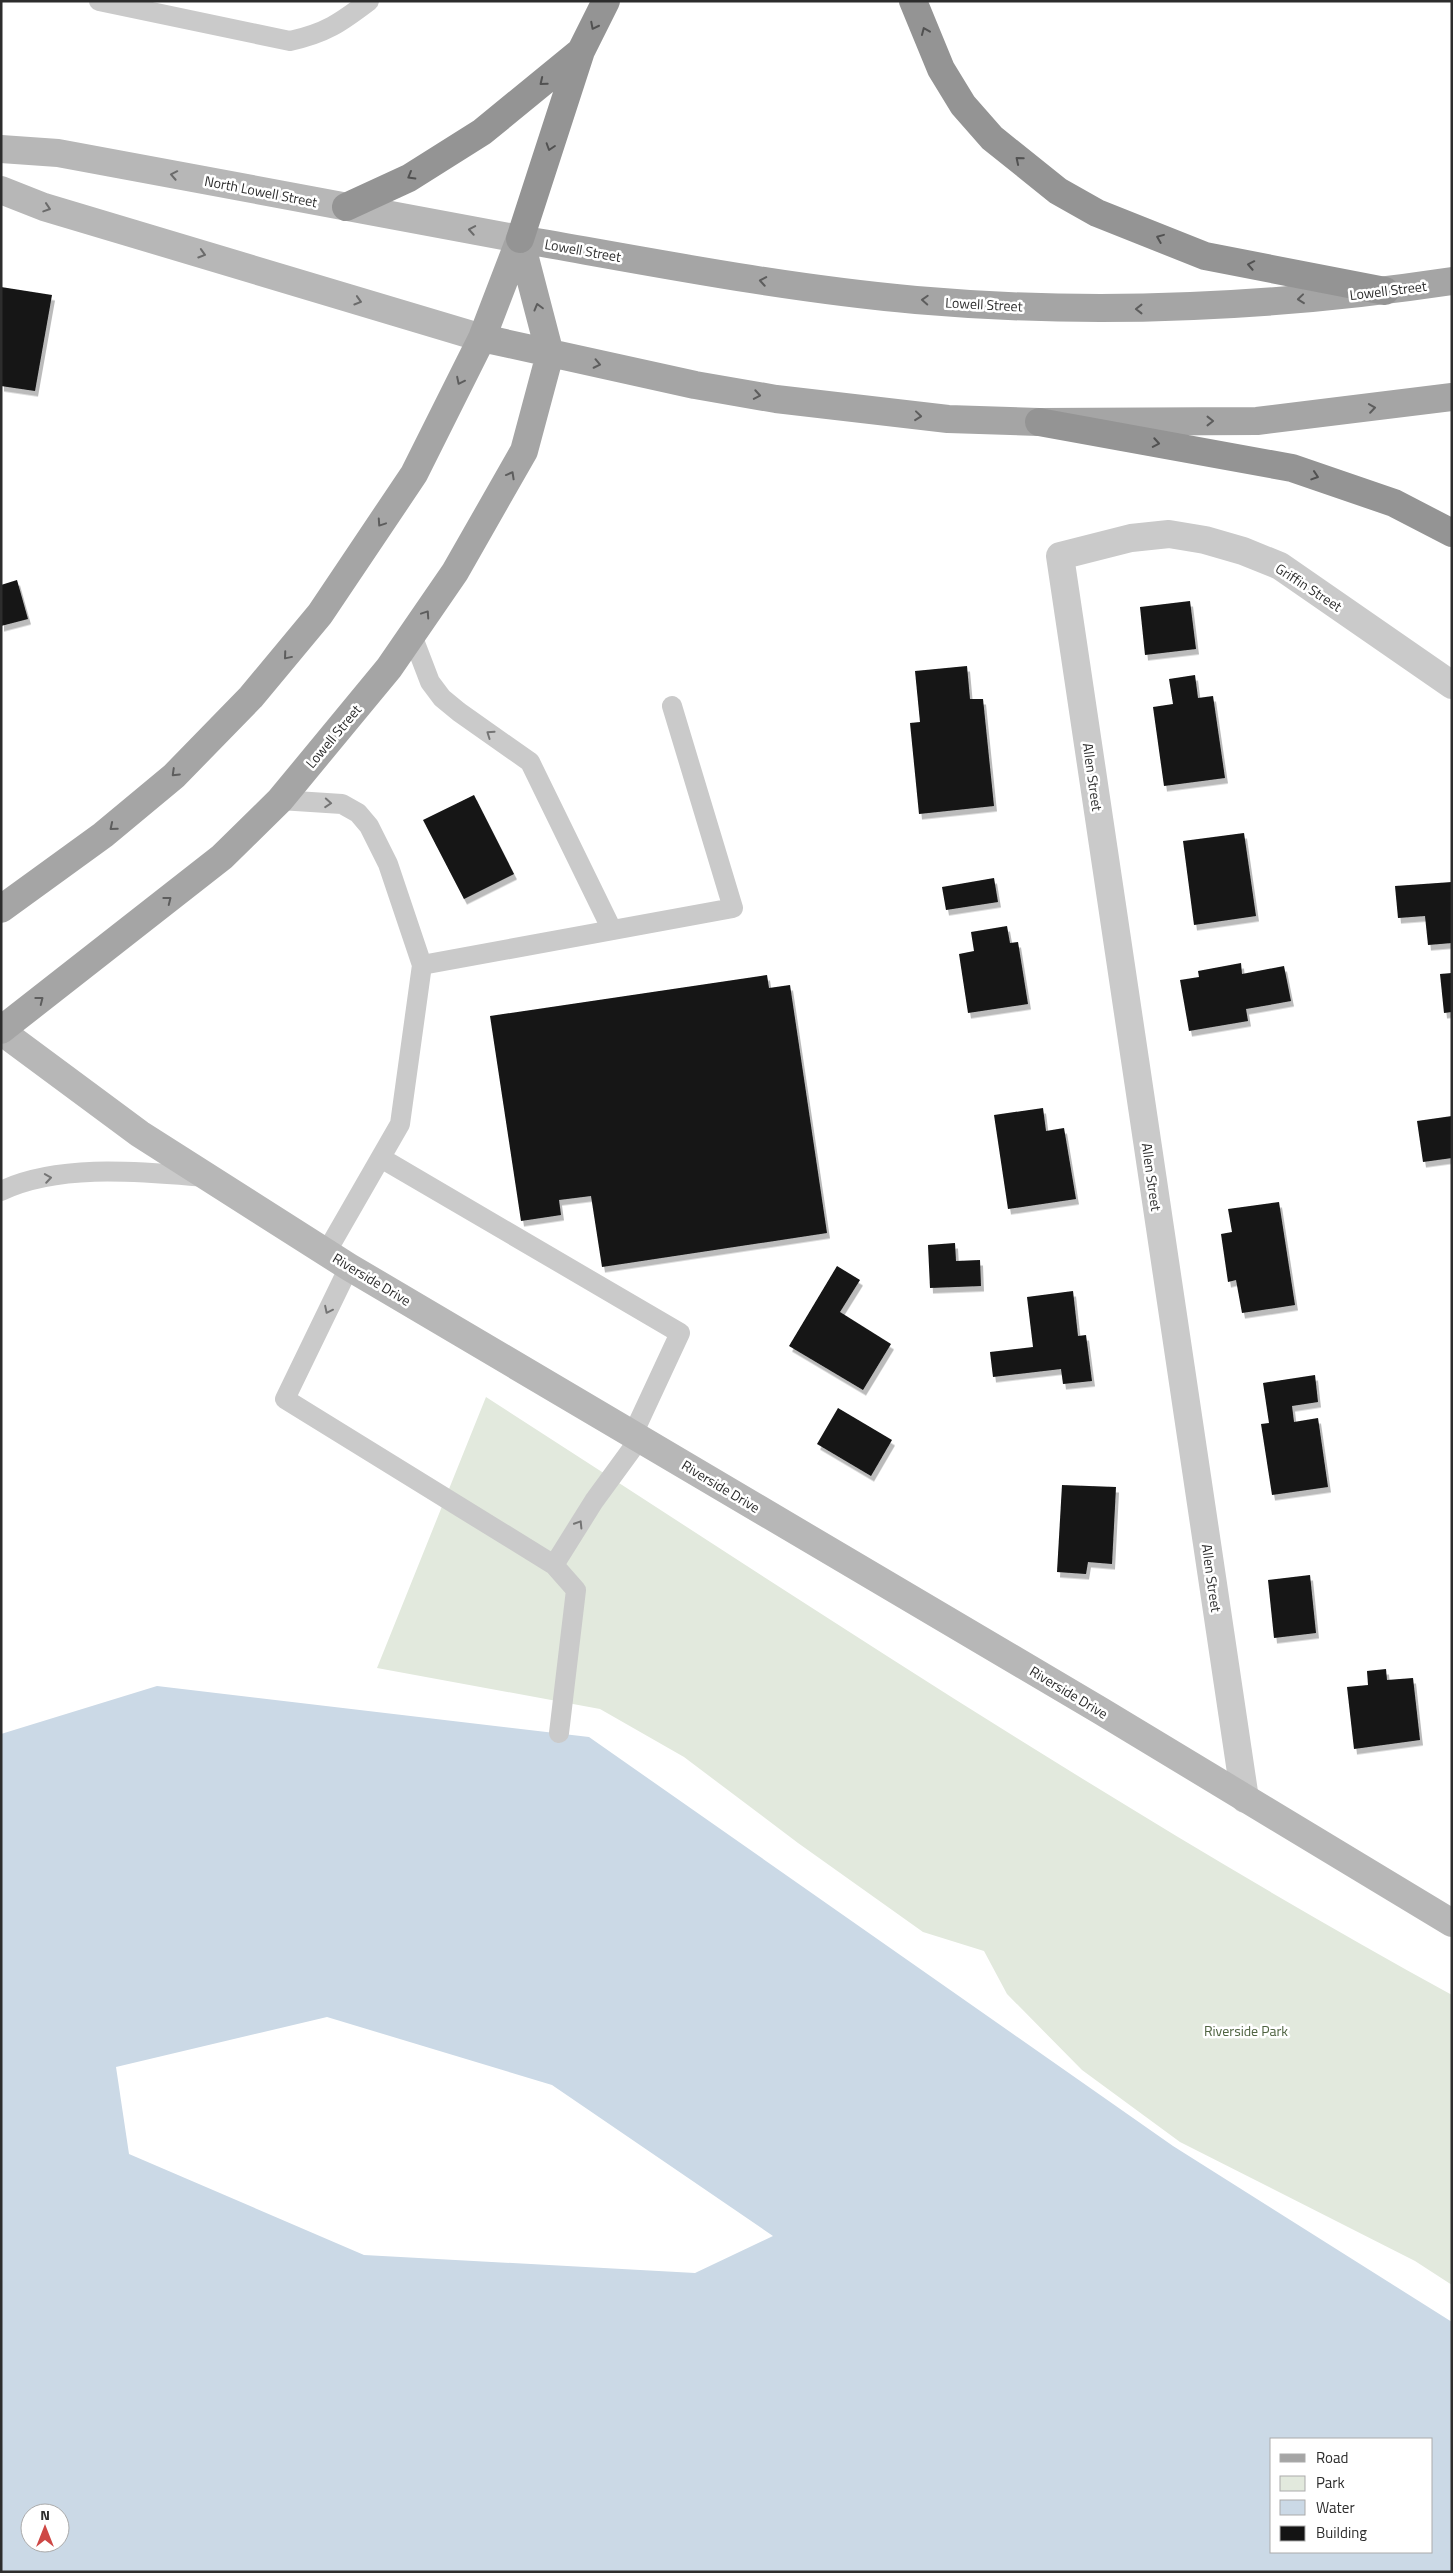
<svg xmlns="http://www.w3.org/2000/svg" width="1453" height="2573" font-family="'Titillium Web',sans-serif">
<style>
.green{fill:#e2e9dd}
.water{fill:#cbd9e6;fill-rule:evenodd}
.building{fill:#141414;filter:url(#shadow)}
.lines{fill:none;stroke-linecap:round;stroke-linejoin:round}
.service{stroke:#cacaca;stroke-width:20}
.minor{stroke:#cacaca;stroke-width:28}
.secondary{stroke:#b7b7b7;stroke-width:28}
.primary{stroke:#a5a5a5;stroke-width:28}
.motorway{stroke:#949494;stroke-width:28}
.oneway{stroke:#515151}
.oneway2{stroke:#6b6b6b}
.oneway3{stroke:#5d5d5d}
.oneway4{stroke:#747474}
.labels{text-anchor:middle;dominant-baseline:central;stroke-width:5;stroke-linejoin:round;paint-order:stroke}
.street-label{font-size:14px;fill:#2d2d2d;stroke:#fff}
.park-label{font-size:14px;fill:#4e6340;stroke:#fff}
</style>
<defs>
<filter id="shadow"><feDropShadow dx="3" dy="5.5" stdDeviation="0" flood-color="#0004"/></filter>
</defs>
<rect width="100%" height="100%" fill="#fff"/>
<path class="green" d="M486 1397C804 1602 1120 1813 1452 1995V2285L1415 2261 1180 2142 1082 2070 1007 1994 984 1951 923 1932 798 1843 684 1757 600 1709 377 1668Z"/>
<path class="water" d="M157 1686 589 1737 1173 2146 1452 2322V2572H1V1734ZM327 2017 552 2085 773 2236 695 2273 364 2255 129 2154 116 2067ZM1272 2439H1432V2552H1272ZM30 2513H60V2543H30Z"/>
<path class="building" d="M1 287 52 295 35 391 1 386Z
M17 580 28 619 1 626V585Z
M1190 601 1196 649 1145 655 1140 607Z
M967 666 970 699H983L994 806 919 814 910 723 920 722 915 671Z
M1195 675 1198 698 1213 696 1225 778 1164 786 1153 707 1173 704 1169 679Z
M474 795 514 874 464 899 423 820Z
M1244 833 1256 916 1194 925 1183 841Z
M994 878 998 902 946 910 942 887Z
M1452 882V943L1428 945 1425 916 1398 918 1395 886Z
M1007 926 1010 943 1018 942 1028 1004 968 1013 959 954 974 951 971 932Z
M1241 963 1242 974 1284 966 1291 1001 1246 1009 1248 1021 1189 1031 1180 980 1199 977 1198 971Z
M1452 973V1012L1444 1013 1440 974Z
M767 975 769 988 790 985 827 1233 602 1267 591 1196 559 1200 561 1215 521 1221 490 1016Z
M1043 1108 1046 1131 1064 1128 1076 1199 1008 1209 994 1115Z
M1452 1116V1158L1423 1162 1417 1121Z
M1279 1202 1295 1305 1242 1313 1236 1280 1228 1282 1221 1234 1232 1232 1228 1209Z
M955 1243 956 1261 980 1260 981 1286 930 1288 928 1245Z
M837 1266 860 1280 840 1312 891 1344 863 1390 789 1346Z
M1073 1291 1078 1336 1086 1335 1092 1381 1063 1384 1061 1369 993 1377 990 1352 1033 1347 1027 1297Z
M1315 1375 1318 1402 1292 1406 1294 1422 1318 1418 1328 1487 1272 1495 1261 1424 1269 1423 1263 1383Z
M838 1408 892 1440 871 1476 817 1444Z
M1062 1485 1116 1487 1112 1564 1088 1562 1086 1574 1057 1572Z
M1310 1575 1316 1633 1274 1638 1268 1580Z
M1386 1669 1387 1680 1413 1678 1420 1740 1354 1749 1347 1687 1368 1685 1367 1671Z"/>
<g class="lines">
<path class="service" d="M99 1 290 41C326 33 340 23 369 1
M412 635 430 682 442 698 459 712 530 762 612 930
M280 800 342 804 358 813 369 826 388 864 422 965 400 1124 327 1251
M422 965 733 908 672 706
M381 1158 680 1333 633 1434
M1 1191C60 1163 142 1172 206 1177
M349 1267 285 1399 554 1565 576 1590 559 1733
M554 1565 594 1501 640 1438"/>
<path class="minor" d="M1245 1799 1060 556 1131 538 1169 534 1205 540 1243 551 1280 566 1452 685"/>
<path class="secondary" d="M1 149 58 153 520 239
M1 190 44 207 482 338
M1 1031 140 1134 349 1267 1101 1711 1452 1923"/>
<path class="primary" d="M520 239C651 262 783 288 916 300 1098 316 1272 308 1452 281
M482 338 695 385 776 399 948 419 1039 422 1257 421 1452 397
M1 909 103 835 174 776 251 697 320 614 414 474 482 338 520 239
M1 1030 222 857 280 800 389 668 455 572 524 451 550 354 520 239"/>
<path class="motorway" d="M913 1 941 69 963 105 992 138 1058 191 1097 213 1205 256 1385 291
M346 207 409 178 482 132 581 51
M520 239 581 51 606 1
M1039 422 1292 468 1394 503 1452 533"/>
</g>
<defs><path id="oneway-chevron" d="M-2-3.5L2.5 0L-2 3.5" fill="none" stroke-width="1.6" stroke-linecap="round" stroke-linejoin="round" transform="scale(1.25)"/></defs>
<g class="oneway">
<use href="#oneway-chevron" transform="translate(594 26) rotate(117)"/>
<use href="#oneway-chevron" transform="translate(925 31) rotate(-113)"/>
<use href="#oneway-chevron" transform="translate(543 82) rotate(141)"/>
<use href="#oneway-chevron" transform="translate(550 147) rotate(108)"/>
<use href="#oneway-chevron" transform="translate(1019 160) rotate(-140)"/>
<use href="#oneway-chevron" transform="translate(411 176) rotate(150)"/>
<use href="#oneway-chevron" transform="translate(1160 238) rotate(-158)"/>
<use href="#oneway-chevron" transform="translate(1251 265) rotate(-169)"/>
<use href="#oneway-chevron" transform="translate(1156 443) rotate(10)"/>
<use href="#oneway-chevron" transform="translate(1315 476) rotate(18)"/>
</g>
<g class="oneway2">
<use href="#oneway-chevron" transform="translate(174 175) rotate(-169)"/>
<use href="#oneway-chevron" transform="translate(47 208) rotate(18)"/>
<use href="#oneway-chevron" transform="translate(472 230) rotate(-170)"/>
<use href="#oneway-chevron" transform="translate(202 254) rotate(17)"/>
<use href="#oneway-chevron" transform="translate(358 301) rotate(17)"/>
</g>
<g class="oneway3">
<use href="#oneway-chevron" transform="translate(763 281) rotate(-170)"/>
<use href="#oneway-chevron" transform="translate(1301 299) rotate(174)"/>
<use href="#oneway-chevron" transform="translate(925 300) rotate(-177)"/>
<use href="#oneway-chevron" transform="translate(538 307) rotate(-105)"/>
<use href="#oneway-chevron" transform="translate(1139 309) rotate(-180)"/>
<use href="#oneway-chevron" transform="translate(597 364) rotate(12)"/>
<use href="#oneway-chevron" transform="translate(460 381) rotate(116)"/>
<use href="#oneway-chevron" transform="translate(757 395) rotate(10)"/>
<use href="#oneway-chevron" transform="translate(1372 408) rotate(-8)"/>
<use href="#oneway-chevron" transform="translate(918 416) rotate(6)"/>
<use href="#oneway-chevron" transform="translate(1210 421)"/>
<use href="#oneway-chevron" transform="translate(511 475) rotate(-61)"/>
<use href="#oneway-chevron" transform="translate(381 523) rotate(124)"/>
<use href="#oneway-chevron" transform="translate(426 614) rotate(-56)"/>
<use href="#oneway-chevron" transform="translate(287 656) rotate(130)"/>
<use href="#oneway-chevron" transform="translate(175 773) rotate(136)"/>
<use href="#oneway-chevron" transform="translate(113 827) rotate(140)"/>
<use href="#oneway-chevron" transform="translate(168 900) rotate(-38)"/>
<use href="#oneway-chevron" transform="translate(40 1000) rotate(-38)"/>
</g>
<g class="oneway4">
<use href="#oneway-chevron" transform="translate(490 734) rotate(-145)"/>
<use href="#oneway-chevron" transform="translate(328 803) rotate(4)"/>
<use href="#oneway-chevron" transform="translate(48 1178) rotate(-9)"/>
<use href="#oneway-chevron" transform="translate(328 1310) rotate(116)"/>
<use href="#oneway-chevron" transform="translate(579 1524) rotate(-58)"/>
</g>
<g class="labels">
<g class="street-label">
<text transform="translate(261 191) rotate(11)">North Lowell Street</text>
<text transform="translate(583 250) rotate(10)">Lowell Street</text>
<text transform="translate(1388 290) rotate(-7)">Lowell Street</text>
<text transform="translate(984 304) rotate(3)">Lowell Street</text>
<text transform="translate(1309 587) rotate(33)">Griffin Street</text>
<text transform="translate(333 736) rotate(-50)">Lowell Street</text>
<text transform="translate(1093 777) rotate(82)">Allen Street</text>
<text transform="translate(1152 1177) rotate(82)">Allen Street</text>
<text transform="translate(372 1279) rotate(31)">Riverside Drive</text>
<text transform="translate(721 1486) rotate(31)">Riverside Drive</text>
<text transform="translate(1212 1578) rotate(82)">Allen Street</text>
<text transform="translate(1069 1692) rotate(31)">Riverside Drive</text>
</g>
<g class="park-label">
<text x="1246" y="2030">Riverside Park</text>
</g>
</g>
<rect width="1453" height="2573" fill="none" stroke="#2d2d2d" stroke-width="5"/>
<rect x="1270" y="2438" width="162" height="115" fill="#ffffff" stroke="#ababab"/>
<rect x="1280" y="2454" width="25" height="8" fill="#a5a5a5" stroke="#ababab"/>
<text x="1316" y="2463" font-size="15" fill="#2d2d2d">Road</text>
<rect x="1280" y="2476" width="25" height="15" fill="#e2e9dd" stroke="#ababab"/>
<text x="1316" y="2488" font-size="15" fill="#2d2d2d">Park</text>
<rect x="1280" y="2500" width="25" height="15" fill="#cbd9e6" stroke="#ababab"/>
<text x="1316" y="2513" font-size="15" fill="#2d2d2d">Water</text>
<rect x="1280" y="2526" width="25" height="15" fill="#141414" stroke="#ababab"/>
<text x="1316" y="2538" font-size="15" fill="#2d2d2d">Building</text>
<g transform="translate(45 2528)"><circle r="24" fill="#ffffff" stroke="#ababab"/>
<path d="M0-4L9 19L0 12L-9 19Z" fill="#ce4745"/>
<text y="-8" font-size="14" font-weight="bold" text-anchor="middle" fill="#2d2d2d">N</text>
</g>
</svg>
